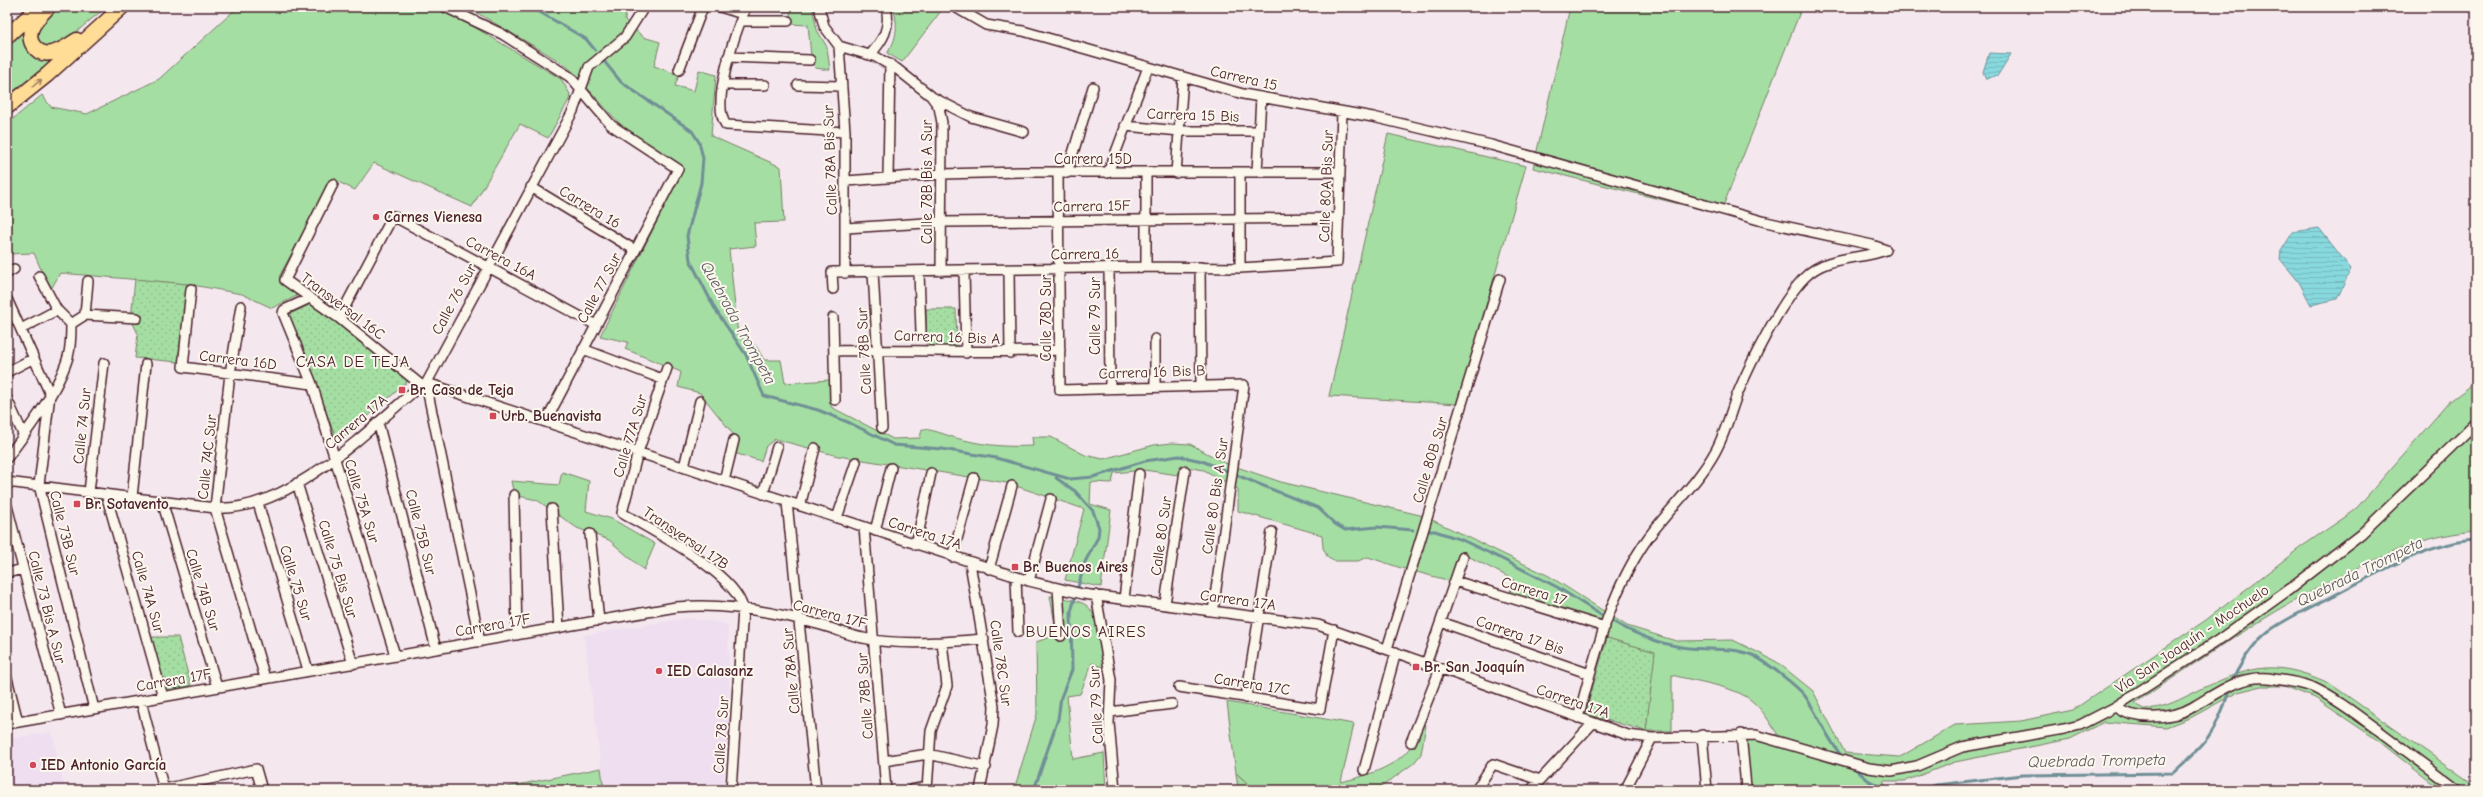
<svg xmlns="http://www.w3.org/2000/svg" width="2483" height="797" font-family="'Comic Neue',sans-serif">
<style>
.built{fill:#efdef0}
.grass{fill:#a5dea3;stroke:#787e67}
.park{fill:url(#park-dots);stroke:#787e67}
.water{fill:url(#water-rules);stroke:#6f8f96}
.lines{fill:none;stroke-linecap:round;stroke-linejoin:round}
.stream{stroke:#6f8f96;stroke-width:3}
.minor-casing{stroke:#4a1f2b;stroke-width:12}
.highway-casing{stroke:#4a1f2b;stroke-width:17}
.minor{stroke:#fbf7ec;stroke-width:9}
.highway{stroke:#ffdd96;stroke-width:14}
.oneway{stroke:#a47e60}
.poi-dot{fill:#d1495b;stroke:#fbf7ec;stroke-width:1.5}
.labels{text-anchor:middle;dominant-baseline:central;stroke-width:4;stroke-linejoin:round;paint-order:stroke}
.street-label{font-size:15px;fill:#4a1f2b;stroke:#fbf7ec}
.poi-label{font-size:15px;font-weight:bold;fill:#4a1f2b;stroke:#fbf7ec;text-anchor:start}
.water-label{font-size:16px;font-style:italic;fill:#5c5761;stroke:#fbf7ec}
.neighbourhood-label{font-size:16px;letter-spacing:1px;fill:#4a1f2b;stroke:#fbf7ec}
</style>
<defs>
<pattern id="park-dots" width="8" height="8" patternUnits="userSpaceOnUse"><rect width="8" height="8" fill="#a5dea3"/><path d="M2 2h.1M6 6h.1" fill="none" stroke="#90be8c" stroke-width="1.8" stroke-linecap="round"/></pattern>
<pattern id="water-rules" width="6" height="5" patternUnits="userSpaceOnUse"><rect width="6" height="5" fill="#87d9de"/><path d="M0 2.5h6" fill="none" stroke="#76babf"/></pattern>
</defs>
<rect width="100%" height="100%" fill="#f4e8ee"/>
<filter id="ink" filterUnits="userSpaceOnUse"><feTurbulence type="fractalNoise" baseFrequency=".025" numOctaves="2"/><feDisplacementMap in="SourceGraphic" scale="8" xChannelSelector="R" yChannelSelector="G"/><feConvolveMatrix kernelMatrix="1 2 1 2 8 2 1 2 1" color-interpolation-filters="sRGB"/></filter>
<g filter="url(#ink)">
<path class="built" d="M688 618 728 624 730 708 723 790H604L584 635Z
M52 732 65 790H7V739Z"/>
<path class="grass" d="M56 7H106L62 44 46 48 36 39 38 26Z
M238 7H441L561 79 570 94 569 100 548 138 520 124 472 207 374 163 355 190 332 179 279 277 301 294 272 308 242 294 187 284 60 273 50 291 34 253 7 254V124L42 95 51 107 87 114 159 79Z
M467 7H626L625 20 643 37 660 42 654 66 679 75 675 86 694 91 699 70 716 75 711 136 781 167 784 222 754 223 756 246 729 249 738 335 756 346 764 360H781L785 383 830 380 831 407 893 439 920 438 922 429C937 430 949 437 964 440 988 446 1008 447 1033 446L1032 437H1051L1085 455 1103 459 1154 445 1172 443 1190 444 1225 463 1281 482 1424 516 1549 576 1627 626 1676 641 1733 640 1777 662 1813 691 1845 753 1900 757 1955 725 2021 721 2073 710 2206 620 2301 547 2354 511 2450 401 2476 382V531C2430 535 2405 547 2364 565 2282 602 2210 654 2135 703L2143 709C2161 709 2175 702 2191 694 2247 667 2270 657 2329 683L2476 786V790H2441L2376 739 2315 698 2284 686H2262L2238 692 2192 717 2166 727 2104 722 2070 739 1955 762 1905 781H1883L1888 790H1747L1741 729 1778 735C1770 723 1763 710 1752 701 1735 686 1693 681 1672 675V731H1646L1654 652 1607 638 1608 633 1509 595 1514 580 1460 552 1451 581 1401 568 1368 557 1358 561H1334L1328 558 1323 548 1322 535 1238 511V489L1204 470 1180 466 1178 475 1144 470 1114 473 1112 483 1091 482 1090 504 1111 510 1101 587 1065 580 1084 509 1007 483 838 456 775 439 766 446 761 461 734 453 737 439 700 393 678 387 681 372 625 349 628 342 600 336 682 171 620 124 571 70 561 62Z
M780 7H812L817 30 827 47 830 70 815 68 811 56 808 25 791 24 790 11 782 12Z
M893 7H946H944L902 62 887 53C898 39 898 23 893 7Z
M1570 7H1802L1720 214 1533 168Z
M22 33C26 51 32 62 52 62L7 101V49Z
M1388 134 1526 166 1458 404 1329 396Z
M562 472 589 481 586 511 612 519 655 544 644 570 609 540 577 528 537 500 514 495 511 481 559 485Z
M1050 596C1061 598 1076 599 1086 605 1099 613 1101 653 1104 668L1092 663 1080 694 1067 696 1073 759 1104 753 1106 790H1014L1037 714 1036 642 1057 635Z
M1227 702 1354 724 1341 782C1365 776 1396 768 1411 746 1415 739 1418 730 1421 723L1426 725 1421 754 1414 763 1377 790H1255L1236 773Z
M601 768 604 790H493Z"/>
<path class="park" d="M135 279 187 284 178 362 135 358 138 334 131 319Z
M313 303 408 381 338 443 288 315Z
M926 309H956L957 347H926Z
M150 637H178L191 686 164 691Z
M1607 638 1655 652 1646 731 1585 714Z
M1236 773 1255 790H1238Z"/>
<path class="water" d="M1989 53 2011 54 1998 75 1986 79 1983 72Z
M2319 228 2351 269 2337 299 2311 305 2299 282 2280 259 2281 251 2293 232Z"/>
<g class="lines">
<path class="stream" d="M531 7 586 39 595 50
M603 60 621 82 692 131 699 142 703 158 701 183 687 236 690 260 715 309 746 355 764 396 818 410 850 423 894 445 942 449 996 458 1070 479 1093 477 1145 461 1179 456 1202 461 1318 508 1335 524 1345 530 1377 527 1413 530
M1425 531H1435L1462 540 1500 558 1557 587 1601 615
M1612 621C1636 635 1661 645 1689 648 1709 650 1733 647 1752 655 1764 660 1797 686 1805 696 1819 716 1827 739 1843 758
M2233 679C2241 663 2254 642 2269 631 2288 617 2312 607 2333 596 2374 575 2429 542 2476 540
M1853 767 1868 780 1887 790
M1869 781 1875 790
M1034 790 1058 719 1061 697 1072 670 1071 612 1085 562 1098 537 1099 528 1093 511 1075 491 1056 478
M1922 790 1936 785 2023 775 2173 773C2205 744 2216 733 2229 691"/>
<g class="minor-casing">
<path id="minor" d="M445 7 502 34 570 77 611 125 678 169 546 421
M720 7 743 14
M746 7C736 31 710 103 726 125L845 132
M819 7 824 26 839 46 876 57 897 69 931 96 939 107 942 123 941 271
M955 7 986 25 1023 31 1243 94 1373 117 1491 145 1766 222 1872 245 1886 250
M741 21H788
M839 46 845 132V273
M870 55C883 40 891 28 886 7
M728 57 810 60
M679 70 703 7
M723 85H765
M798 85 841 86
M932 97 971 117 1024 132
M1125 126 1180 131H1259
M1257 172 1261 97
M1067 173 1093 87
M1108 173 1148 67
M1146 173V267
M1176 173 1183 77
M1058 174 1060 390 1244 385 1213 611
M888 177 890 64
M846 181 942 174 1020 172H1340
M333 184 285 280 339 318 421 385
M531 187 635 250
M846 228 941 222 1339 218
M1200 267 1201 385
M1109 268 1110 387
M1240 268V173
M1009 270 1010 353
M919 271 921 332
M964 271 966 353
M873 272 882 428
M7 273 14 269
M39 276 57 310 71 324
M191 289 183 367 312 384
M833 289 832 272 1146 267 1240 268 1337 262 1342 112
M310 298 284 310 283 313 312 384 395 655
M7 299 50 394 39 485 94 709
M241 306 230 374 215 508 265 678
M85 315 88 281
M339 318 393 216 596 325
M833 318 835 400
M71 324 85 315 137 318
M21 329 57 310
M583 349 662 379
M834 351C909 349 985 354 1060 350
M667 368 638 452 622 513C653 531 737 574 743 609L731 790
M7 372 34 358
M1155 386V339
M7 399 24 436
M378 422 436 649
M7 458C28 430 58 391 68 357 71 347 71 335 71 324
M684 467 700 401
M724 481 734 440
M7 482 215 508C288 513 369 429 421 385L430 384 1029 581 1083 594 1318 625 1628 735 1652 738 1756 735 1869 768 1891 771 1917 766 1962 747 2064 729 2080 725 2115 707 2220 639 2290 589 2361 534 2476 423
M297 483 353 664
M89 492 104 363
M106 494 163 697
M763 494 777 447
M514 495 517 635
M132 497 146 364
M162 501 217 687
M787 502 816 790
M258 503 308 670
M7 506 61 715
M800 506 815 448
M552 509 559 628
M837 518 856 462
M864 527 886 790
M875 531 891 468
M590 534 599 621
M916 545 931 473
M952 557 974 478
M970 563 994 706 993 725 980 790
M989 569 1012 486
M7 573 23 569
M1016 577 1018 632
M1029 581 1051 499
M1455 581 1605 627
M1058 588 1061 636
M1096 595 1111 680 1109 723 1115 790
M1124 599 1139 474
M1165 604 1185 471
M1441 622 1590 674
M480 642 426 384 573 111 589 67 625 37 644 7
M1387 649 1500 279
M1426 664 1463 557
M7 678 18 722
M1179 687 1320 709 1334 630
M1246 698 1272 532
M141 701 164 790
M2115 707C2135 721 2171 720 2193 707 2216 694 2239 675 2268 678 2282 680 2299 682 2312 687 2336 698 2357 715 2378 730 2405 750 2431 770 2458 790
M1110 712 1172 704
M1578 718C1595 656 1610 591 1648 538 1669 509 1698 483 1715 452 1725 435 1730 413 1737 395 1750 364 1781 301 1805 277 1827 255 1859 260 1886 250
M7 724 676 607C723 603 772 611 817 624 833 628 848 635 863 638 898 646 948 642 984 639
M1741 734 1746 787
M1702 735 1707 790
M1411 742 1440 669
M884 761 928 754 986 767
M1364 770 1396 652
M164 789 256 769 262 790
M911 790 926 787
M927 790 931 731 947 686 942 642
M1476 790 1493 764 1540 780
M1531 790 1593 723
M1625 790 1652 738"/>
</g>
<g class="highway-casing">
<path id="highway" d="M48 7C43 13 34 21 31 30 30 34 30 41 33 45 44 63 65 48 77 40
M7 36 39 7
M7 107 47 75 122 7"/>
</g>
<use href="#minor" class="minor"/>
<use href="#highway" class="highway"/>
</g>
<defs><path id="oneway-shaft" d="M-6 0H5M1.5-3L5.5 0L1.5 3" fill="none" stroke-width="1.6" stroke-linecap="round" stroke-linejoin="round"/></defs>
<use class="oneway" href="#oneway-shaft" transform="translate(37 83) rotate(-39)"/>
</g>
<g class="poi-dot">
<circle cx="376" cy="217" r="4"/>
<rect x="398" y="386" width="8" height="8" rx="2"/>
<rect x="489" y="412" width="8" height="8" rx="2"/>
<rect x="73" y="500" width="8" height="8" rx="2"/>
<rect x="1011" y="563" width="8" height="8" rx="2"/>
<rect x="1412" y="663" width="8" height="8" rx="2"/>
<circle cx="659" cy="671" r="4"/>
<circle cx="33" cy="765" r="4"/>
</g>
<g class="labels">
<g class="street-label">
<text transform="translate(1244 78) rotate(13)">Carrera 15</text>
<text transform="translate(1193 115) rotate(2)">Carrera 15 Bis</text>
<text x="1093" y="159">Carrera 15D</text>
<text transform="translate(830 160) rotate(-92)">Calle 78A Bis Sur</text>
<text transform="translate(927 182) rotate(-90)">Calle 78B Bis A Sur</text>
<text transform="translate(1326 186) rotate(-88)">Calle 80A Bis Sur</text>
<text transform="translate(1092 206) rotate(-1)">Carrera 15F</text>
<text transform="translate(590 207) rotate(31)">Carrera 16</text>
<text transform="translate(1085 254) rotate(-1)">Carrera 16</text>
<text transform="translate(501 258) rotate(28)">Carrera 16A</text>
<text transform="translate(599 288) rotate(-62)">Calle 77 Sur</text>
<text transform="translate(454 299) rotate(-62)">Calle 76 Sur</text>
<text transform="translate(343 306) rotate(37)">Transversal 16C</text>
<text transform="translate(1095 316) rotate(-90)">Calle 79 Sur</text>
<text transform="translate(1046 318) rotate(-90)">Calle 78D Sur</text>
<text transform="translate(947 337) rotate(2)">Carrera 16 Bis A</text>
<text transform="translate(864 351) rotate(-93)">Calle 78B Sur</text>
<text transform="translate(238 360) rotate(7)">Carrera 16D</text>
<text transform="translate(1152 372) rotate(-2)">Carrera 16 Bis B</text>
<text transform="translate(356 422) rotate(-40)">Carrera 17A</text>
<text transform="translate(82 426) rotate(-84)">Calle 74 Sur</text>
<text transform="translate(630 436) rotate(-73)">Calle 77A Sur</text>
<text transform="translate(207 457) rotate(-84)">Calle 74C Sur</text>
<text transform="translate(1430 460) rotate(-73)">Calle 80B Sur</text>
<text transform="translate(1215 496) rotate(-82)">Calle 80 Bis A Sur</text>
<text transform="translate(362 501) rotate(73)">Calle 75A Sur</text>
<text transform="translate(421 532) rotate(76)">Calle 75B Sur</text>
<text transform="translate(65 533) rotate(76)">Calle 73B Sur</text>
<text transform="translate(925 533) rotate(18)">Carrera 17A</text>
<text transform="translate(1161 536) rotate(-82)">Calle 80 Sur</text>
<text transform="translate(686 538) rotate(34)">Transversal 17B</text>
<text transform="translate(338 569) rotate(73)">Calle 75 Bis Sur</text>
<text transform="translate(296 583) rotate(73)">Calle 75 Sur</text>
<text transform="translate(203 590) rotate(73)">Calle 74B Sur</text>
<text transform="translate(1534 591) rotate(17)">Carrera 17</text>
<text transform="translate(148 592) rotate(74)">Calle 74A Sur</text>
<text transform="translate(1238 600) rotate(8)">Carrera 17A</text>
<text transform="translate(47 607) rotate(76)">Calle 73 Bis A Sur</text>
<text transform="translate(830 614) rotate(15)">Carrera 17F</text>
<text transform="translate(493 625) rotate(-10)">Carrera 17F</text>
<text transform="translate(1520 635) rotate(19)">Carrera 17 Bis</text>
<text transform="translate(2192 639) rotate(-34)">Vía San Joaquín - Mochuelo</text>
<text transform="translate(1001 663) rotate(82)">Calle 78C Sur</text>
<text transform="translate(791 671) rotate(-95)">Calle 78A Sur</text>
<text transform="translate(174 680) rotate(-10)">Carrera 17F</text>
<text transform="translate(1252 684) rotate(9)">Carrera 17C</text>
<text transform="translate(865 696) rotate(-94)">Calle 78B Sur</text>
<text transform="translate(1573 701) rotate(19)">Carrera 17A</text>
<text transform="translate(1096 705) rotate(-93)">Calle 79 Sur</text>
<text transform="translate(721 735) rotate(-86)">Calle 78 Sur</text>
</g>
<g class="poi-label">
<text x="384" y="217">Carnes Vienesa</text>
<text x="410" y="390">Br. Casa de Teja</text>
<text x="501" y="416">Urb. Buenavista</text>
<text x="85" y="504">Br. Sotavento</text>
<text x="1023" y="567">Br. Buenos Aires</text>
<text x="1424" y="667">Br. San Joaquín</text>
<text x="667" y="671">IED Calasanz</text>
<text x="41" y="765">IED Antonio García</text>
</g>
<g class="water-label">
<text transform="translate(738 323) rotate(61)">Quebrada Trompeta</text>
<text transform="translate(2360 572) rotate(-26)">Quebrada Trompeta</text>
<text transform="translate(2097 761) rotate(-1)">Quebrada Trompeta</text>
</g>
<g class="neighbourhood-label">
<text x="353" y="362">CASA DE TEJA</text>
<text x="1086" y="632">BUENOS AIRES</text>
</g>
</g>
<rect width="2483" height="797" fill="none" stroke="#fbf7ec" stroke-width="24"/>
<rect x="12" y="12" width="2459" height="773" fill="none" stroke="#4a1f2b" stroke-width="1.5" filter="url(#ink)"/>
</svg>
